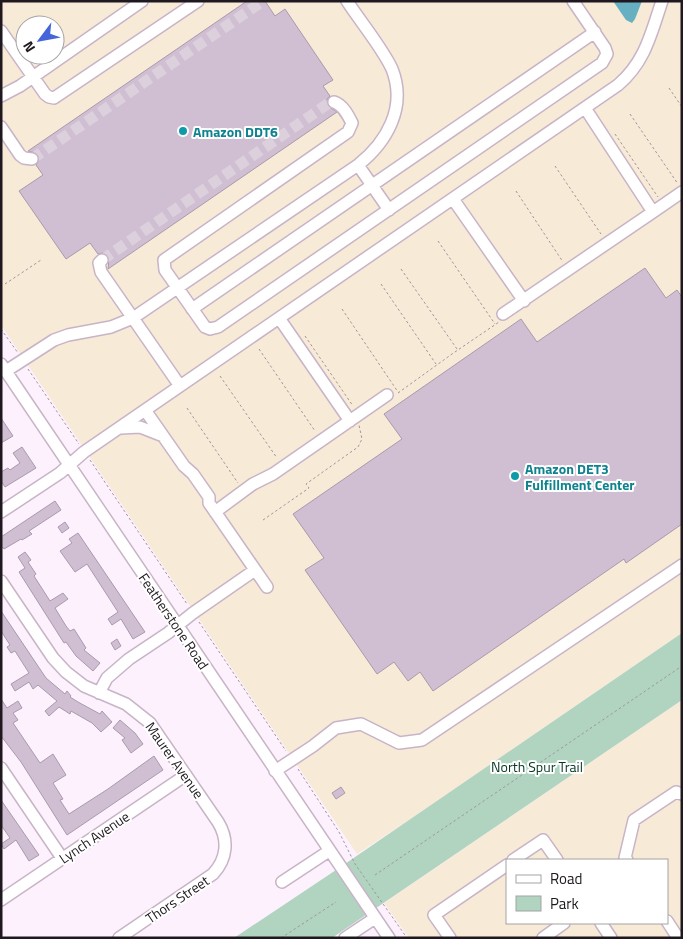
<svg xmlns="http://www.w3.org/2000/svg" width="683" height="939" font-family="'Titillium Web',sans-serif">
<style>
.industrial{fill:#f7ead6;fill-rule:evenodd}
.green{fill:#b0d4bf}
.water{fill:#66b0c1}
.building{fill:#d0bed2;stroke:#ab99ad}
.lines{fill:none;stroke-linecap:round;stroke-linejoin:round}
.minor-tunnel{stroke:#dcd0dc;stroke-width:11;stroke-dasharray:11 5.5;stroke-linecap:butt}
.minor-casing{stroke:#c8b4c7;stroke-width:14}
.path{stroke:#a096a0;stroke-width:1;stroke-dasharray:2.5 2.5;stroke-linecap:butt}
.minor{stroke:#fff;stroke-width:11}
.culture-dot{fill:#0f9aa8;stroke:#fff;stroke-width:2}
.labels{text-anchor:middle;dominant-baseline:central;stroke-width:4;stroke-linejoin:round;paint-order:stroke}
.culture-label{font-size:14px;font-weight:bold;fill:#0d838f;stroke:#fff;text-anchor:start}
.street-label{font-size:14px;fill:#1f181f;stroke:#fff}
.park-label{font-size:14px;fill:#033520;stroke:#fff}
</style>
<rect width="100%" height="100%" fill="#fdf1fd"/>
<path class="industrial" d="M1 1H682V633L409 820 357 854 1 325ZM25 25H55V55H25Z
M682 700V938H409L384 903ZM507 860H667V923H507Z"/>
<path class="green" d="M682 633V700L332 938H234L339 868Z"/>
<path class="water" d="M613 1H642L635 19 632 23 626 20Z"/>
<path class="building" d="M247 1H265L275 16 285 9 333 80 323 86 330 96 327 99 328 106 337 112 108 269 109 259 108 255 103 253 98 254 90 243 66 259 19 191 43 175 36 165 39 160V156L36 153 28 151Z
M645 268 666 298 677 290 682 297V524L626 563 624 559 433 691 420 672 408 681 394 662 377 674 305 570 324 558 293 514 402 439 384 414 521 319 537 342Z
M1 418 13 436 1 443Z
M22 447 36 468 5 487 1 481V472L8 468 10 470 20 463 13 453Z
M55 501 61 510 29 531 32 534 22 540 21 539 4 549 1 546V537Z
M65 522 69 528 62 533 58 527Z
M78 533 145 632 133 639 121 619 112 625 108 619 118 612 87 564 75 572 60 551 72 543 69 539Z
M25 552 31 560 28 562 36 574 34 576 50 601 63 593 68 599 55 608 66 626 70 631 74 629 86 648 84 650 100 663 93 671 76 656 66 642 64 643 19 572 25 568 18 557Z
M1 611 46 678 65 694 67 691 71 696 70 697 78 702 100 714 102 711 112 722 101 732 92 723 71 711 70 714 59 707 49 716 45 711 57 701 38 685 33 689 29 682 15 691 11 684 29 673 15 651 11 653 7 647 10 645 1 631Z
M117 639 121 646 115 650 111 643Z
M1 699 7 708 18 701 22 708 13 713 18 720 13 723 40 763 53 754 66 775 53 783 63 799 60 800 69 814 108 789 154 756 163 770 67 835 21 762 1 736Z
M120 720 135 733 143 744 131 753 122 740 125 738 113 728Z
M341 787 345 793 336 799 332 793Z
M1 800 39 855 29 861 16 840 4 849 1 844 10 838 1 825Z"/>
<g class="lines">
<path class="minor-tunnel" d="M32 159 263 1
M102 260 329 103 334 102"/>
<g class="minor-casing">
<path id="minor" d="M1 31 45 94 49 97 54 98 198 1
M1 96 20 86 142 1
M334 102C343 105 348 115 352 123L348 132 164 260 165 270 205 327 210 329 218 327 602 63 607 54 605 48 573 1
M1 127 20 155 24 158 32 159
M358 165 389 210
M453 199 524 301
M653 212 682 192
M192 309 595 32
M503 314 653 212 585 108
M279 318 350 421
M1 364 389 938
M6 371 54 340 68 335 111 327 133 318 358 165C387 142 407 107 392 69 383 49 360 21 347 1
M180 386 618 85C645 62 651 34 662 1
M145 410 184 466 193 474 209 497V503L267 587
M121 428 140 427 163 436
M1 512 60 473 84 452 180 386 101 272 99 263 102 260
M215 512 253 484 273 474 387 395
M1 581 53 658 66 672 84 686 126 704 150 723 218 822C229 840 227 859 213 874L119 938
M99 693 107 678 129 659 168 633 193 613 255 570
M1 768 62 858
M275 771 313 746 336 728 361 724 399 743 422 740 682 565
M513 860 543 840 557 860
M627 860 625 858 634 820 676 792 682 794
M282 882 329 851
M1 900 186 775
M667 921 678 938
M601 923 611 938
M345 938 375 918
M450 938 434 915 507 865
M543 938 564 923"/>
</g>
<path class="path" d="M669 88 682 107
M630 114 678 184
M615 134 658 197
M555 166 601 234
M516 191 563 262
M438 241 495 324
M401 269 457 349
M5 284 41 260
M381 284 436 364
M342 309 398 392
M1 329 18 353
M305 336 353 406
M259 349 315 431
M28 369 79 444
M220 376 277 458
M398 393 452 354 499 322
M187 408 238 483
M90 460 187 604
M263 520 309 488 306 484 358 447 362 439 359 425
M199 622 286 751
M298 769 339 832 355 864 407 938
M375 875 682 666
M281 938 336 902"/>
<use href="#minor" class="minor"/>
</g>
<g class="culture-dot">
<circle cx="183" cy="131" r="5"/>
<circle cx="515" cy="476" r="5"/>
</g>
<g class="labels">
<g class="culture-label">
<text x="193" y="131">Amazon DDT6</text>
<text x="525" y="468">Amazon DET3<tspan x="525" dy="16">Fulfillment Center</tspan></text>
</g>
<g class="street-label">
<text transform="translate(174 621) rotate(56)">Featherstone Road</text>
<text transform="translate(175 760) rotate(55)">Maurer Avenue</text>
<text transform="translate(94 837) rotate(-34)">Lynch Avenue</text>
<text transform="translate(177 899) rotate(-34)">Thors Street</text>
</g>
<g class="park-label">
<text x="537" y="766">North Spur Trail</text>
</g>
</g>
<rect width="683" height="939" fill="none" stroke="#1f181f" stroke-width="5"/>
<rect x="506" y="859" width="162" height="65" fill="#ffffff" stroke="#a5a3a5"/>
<rect x="516" y="875" width="25" height="8" fill="#ffffff" stroke="#a5a3a5"/>
<text x="550" y="884" font-size="15" fill="#1f181f">Road</text>
<rect x="516" y="896" width="25" height="15" fill="#b0d4bf" stroke="#a5a3a5"/>
<text x="550" y="909" font-size="15" fill="#1f181f">Park</text>
<g transform="translate(40 40) rotate(238)"><circle r="24" fill="#ffffff" stroke="#a5a3a5"/>
<path d="M0-4L9 19L0 12L-9 19Z" fill="#4565d8"/>
<text y="-8" font-size="14" font-weight="bold" text-anchor="middle" fill="#1f181f">N</text>
</g>
</svg>
